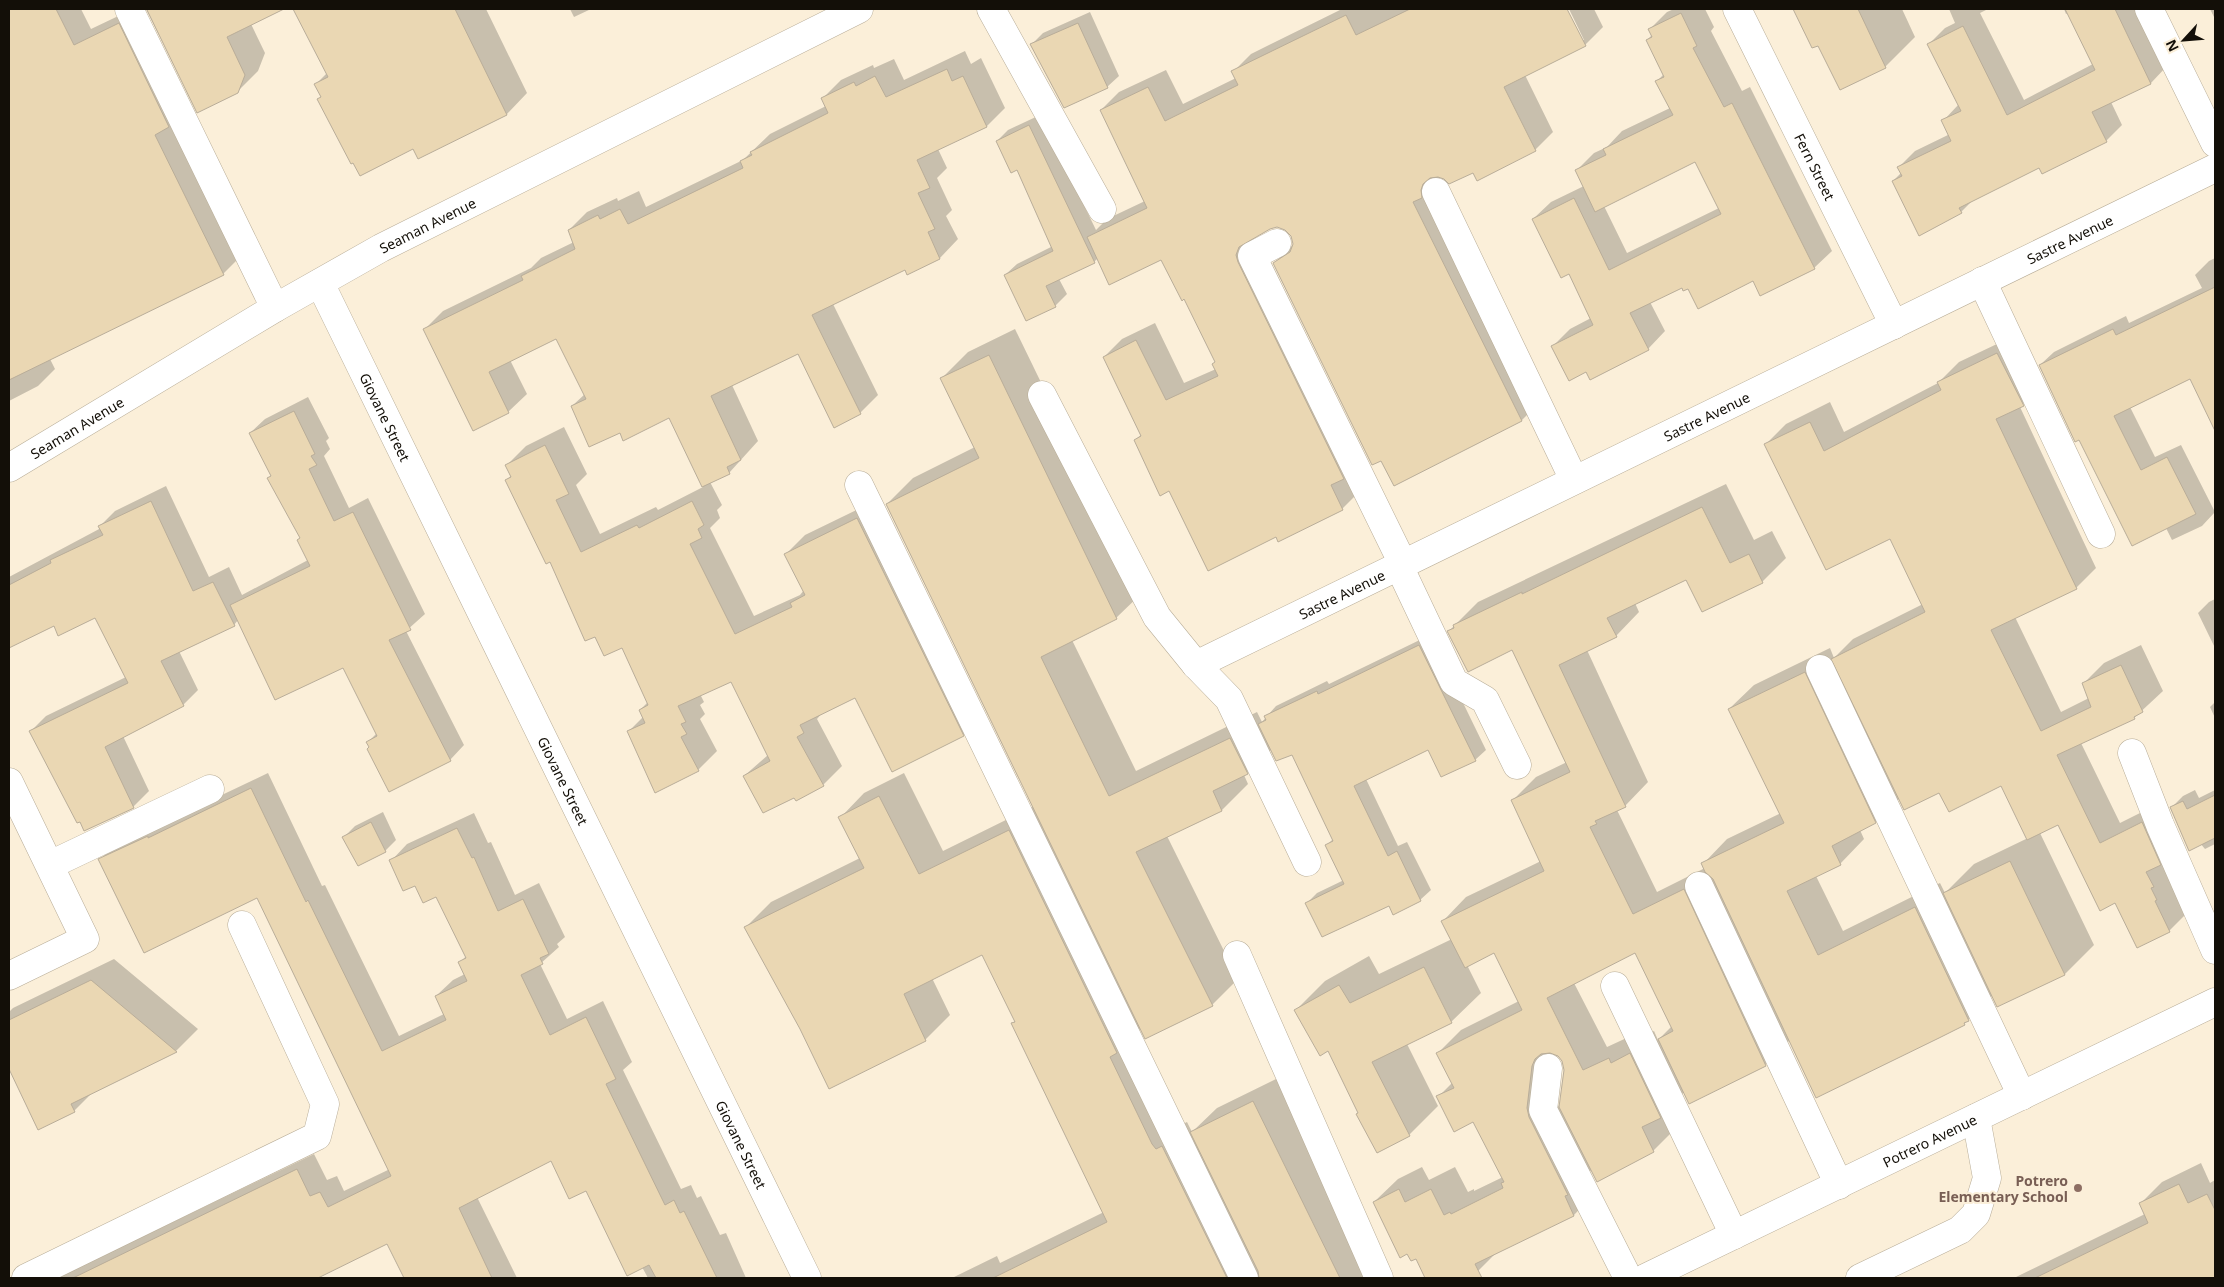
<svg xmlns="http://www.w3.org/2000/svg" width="2224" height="1287" font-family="'Noto Sans',sans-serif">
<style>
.shadow{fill:#0003;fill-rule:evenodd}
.building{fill:#ead7b3;stroke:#b9ad99}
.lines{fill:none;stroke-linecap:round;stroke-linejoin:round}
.minor-casing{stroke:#b8ad98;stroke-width:29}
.minor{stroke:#fff;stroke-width:28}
.education-dot{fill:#8d6e63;stroke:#fbefd9;stroke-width:2}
.labels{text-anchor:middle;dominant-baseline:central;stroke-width:4;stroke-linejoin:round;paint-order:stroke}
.street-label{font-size:14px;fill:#130f08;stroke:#fbefd9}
.education-label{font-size:14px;font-weight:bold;fill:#785e54;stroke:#fbefd9;text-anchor:end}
</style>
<rect width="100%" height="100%" fill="#fbefd9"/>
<path class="shadow" d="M9 9H81L91 29 133 9 240 257 223 274 50 359 55 369 38 386 9 401Z
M146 9H281L251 24 265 53 258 71 237 92 198 112Z
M294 9H486L527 93 507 114 419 157 414 148 319 99 322 96 316 84 327 73Z
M570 9H591L574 17Z
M1342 9H1566L1582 40H1584L1569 9H1594L1603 27 1585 45 1525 75 1553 132 1535 150 1474 171 1445 178 1439 176V179L1432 186 1540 402 1522 420 1394 484 1274 263 1294 244 1292 236 1286 228 1277 226 1269 228 1254 237 1255 244 1360 491 1342 509 1276 536 1170 490 1135 440 1142 434 1104 357 1122 339 1155 323 1184 383 1216 369V362L1185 298 1162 258H1098L1094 262 1059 279 1067 294 1056 305 1027 319 1005 275 1017 264 1053 246 1017 169 997 141 1008 130 1040 115 1096 230 1107 219 1145 201 1101 110 1119 92 1166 70 1183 104 1236 78 1233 72 1251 54Z
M1674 9H1705L1714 27 1711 31 1742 91 1750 87 1832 251 1814 268 1753 280 1682 287 1650 302 1665 331 1648 349 1587 370 1553 346 1570 329 1591 318 1569 273 1533 219 1551 202 1584 186 1576 171 1594 153 1607 147 1622 131 1670 108 1657 81 1664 74 1647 40 1652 35 1650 29 1667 12ZM1696 160 1719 208 1627 253 1604 206Z
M1794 9H1902L1915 37 1885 67 1840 89 1818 44 1813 47Z
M1949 9H1988L1980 13 2024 100 2093 64 2068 13 2066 14 2064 9H2139L2167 66 2151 83 2111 102 2122 125 2106 141 2043 173 2040 167 1974 199 1961 212 1893 181 1901 173 1899 167 1915 151 1950 134 1943 121 1959 104 1929 44 1945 28 1955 23Z
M2210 9H2215V19Z
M1090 12 1119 76 1107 87 1032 44 1043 33Z
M965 51 971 64 981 58 1005 108 987 126 938 149 947 168 937 178 952 210 946 216 958 239 940 258 908 273 905 268 833 304 878 395 860 413 798 352 732 385 758 441 729 473 710 482 722 505 717 510 720 518 710 528 754 616 800 595 804 590 786 554 805 535 877 500 982 716 963 735 856 697 822 713 817 719 842 766 823 785 744 776 768 755 732 680 700 694 704 702 700 705 705 714 700 719 717 751 698 770 628 732 643 717 640 710 648 702 622 647 605 655 506 480 512 475 507 465 526 446 564 427 587 474 576 485 600 534 656 507 658 510 703 487 669 416 620 432 572 406 585 394 557 337 510 360 527 394 508 412 425 329 443 311 531 268 541 258 574 242 569 230 587 212 617 198 618 201 639 191 646 207 743 160 770 134 826 106 823 98 841 80 873 65 874 68 894 59 904 80Z
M2215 258V380L2197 390 2191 378 2130 407 2155 457 2181 445 2215 512 2202 526 2172 540 2166 528 2040 365 2054 352 2126 316 2129 323 2202 288 2195 275 2209 261Z
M1015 329 1143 592 1116 618 1072 640 1136 771 1257 712 1262 722 1276 706 1327 681 1329 684 1430 635 1486 750 1475 760 1429 749 1366 779 1398 846 1407 842 1431 890 1420 900 1390 904H1306L1317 893 1344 880 1327 845 1333 839 1293 753 1272 749 1244 775 1248 784 1222 810 1167 836 1238 979 1212 1005 1141 1028 1135 1034 1181 1125 1187 1122 1192 1132 1217 1108 1278 1078 1377 1278H1136L1133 1273 1122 1278H952L997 1256 1000 1263 1104 1212 1012 1024 1016 1020 982 953 932 978 950 1015 925 1040 801 1028 746 927 771 902 860 858 840 818 864 793 904 773 943 851 1034 806 887 504 913 478 975 447 942 378 968 352Z
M2018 334 2043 385 2020 407 2096 568 2076 588 2015 617 2061 712 2089 698 2084 683 2104 663 2141 645 2163 691 2134 718 2081 743 2120 823 2162 802 2190 910 2169 931 2116 902 2058 824 2040 833 2094 945 2065 974 1993 995 1964 1024 1790 1040 1765 1065 1684 1092 1668 1109 1676 1128 1653 1151 1592 1169 1589 1173 1597 1191 1574 1215 1498 1251 1478 1271 1464 1278H1434L1429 1269 1416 1258 1374 1202 1398 1179 1422 1167 1429 1180 1455 1167 1468 1192 1474 1189V1191L1503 1177 1473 1121 1438 1097 1453 1082 1438 1053 1461 1030 1519 1001 1495 952 1467 965 1481 993 1451 1022 1407 1044 1438 1106 1409 1135 1359 1113 1328 1049 1296 1010 1325 981 1369 956 1379 974 1452 939 1443 921 1466 897 1541 861 1513 800 1536 777 1567 762 1513 648 1449 631 1478 602 1726 484 1754 540 1772 531 1786 558 1762 582 1687 578 1635 603 1639 612 1616 636 1587 650 1648 782 1625 806 1617 810 1657 892 1705 868 1703 864 1727 839 1781 813 1729 709 1754 685 1830 648 1834 658 1853 639 1923 604 1891 537 1766 444 1786 424 1830 402 1844 432 1938 383 1959 362ZM2001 784 2028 838 1974 864 1945 893 1940 883 1843 931 1816 876 1840 864 1864 839 1860 830 1875 822 1900 798ZM1636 952 1672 1026 1658 1040 1654 1031 1635 1040 1633 1035 1607 1047 1574 983ZM1554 1053 1563 1061 1565 1070 1560 1109 1552 1093 1551 1084Z
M308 397 329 438 326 441 330 449 324 456 349 508 368 498 425 614 406 631 464 745 450 760 370 747 368 742 377 733 344 666 238 620 234 625 179 651 198 690 183 705 123 736 149 791 133 807 30 732 46 716 126 677 96 616 54 625 9 647V577L101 528 100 526 115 511 166 486 209 577 229 567 242 595 308 560 301 538 269 478 272 475 250 433 265 419Z
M2215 599V648L2198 613 2209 602Z
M2215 702V718L2210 707Z
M268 773 322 886 325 885 399 1036 444 1014 436 996 453 980 465 974 460 963 466 956 437 895 415 884 391 861 407 844 474 813 488 843 491 842 515 895 539 883 565 937 557 944 559 947 540 964 567 1019 603 1001 632 1062 623 1070 681 1189 691 1185 697 1198 701 1196 720 1235 726 1233 746 1278H648L642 1267 587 1190 551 1160 477 1197 517 1278H405L388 1243 315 1278H57L314 1154 327 1180 337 1176 344 1191 390 1169 257 896 100 860 116 843 165 822Z
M2195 790 2199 798 2215 790V844L2205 849 2171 808 2183 796Z
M383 812 396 840 385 851 344 837 355 826Z
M114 959 198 1029 176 1051 94 1091 74 1111 39 1128 9 1067V1012L13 1008Z
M2201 1163 2210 1183 2215 1180V1278H2014L2145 1214 2140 1204 2162 1182Z"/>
<path class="building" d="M9 9H56L74 45 119 23 169 127 155 135 224 275 9 380Z
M149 9H284L227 37 245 75 238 93 197 113 147 10Z
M293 9H455L507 115 418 159 413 149 360 176 353 163 351 164 317 99 321 97 314 84 328 77Z
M1410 9H1567L1586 46 1504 87 1536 151 1477 181 1473 173 1449 184 1444 179 1438 177 1430 178 1423 184 1421 190 1422 198 1413 202 1522 421 1394 486 1381 461 1372 465 1273 263 1290 252 1293 244 1291 236 1285 230 1277 227 1270 229 1239 247 1236 255 1238 262 1344 479 1331 485 1343 510 1278 542 1276 537 1208 571 1169 491 1160 496 1134 440 1141 436 1103 357 1136 340 1166 400 1218 376 1212 364 1215 362 1184 299 1182 301 1161 260 1109 285 1087 237 1147 208 1100 110 1148 87 1165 121 1238 85 1231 71 1346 15 1356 35Z
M1793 9H1858L1886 68 1840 90 1818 46 1812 48Z
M2065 9H2115L2151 84 2092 112 2107 142 2042 174 2039 168 1959 208 1962 213 1919 236 1892 181 1902 176 1897 167 1951 141 1941 120 1961 111 1927 44 1963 26 2007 115 2095 70Z
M1681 13 1697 46 1693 48 1724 107 1732 103 1815 269 1760 296 1753 281 1698 309 1688 289 1683 291 1682 288 1630 313 1649 350 1590 380 1586 372 1569 381 1551 346 1593 325 1569 274 1561 278 1532 219 1574 198 1609 270 1721 214 1695 162 1595 212 1575 170 1606 155 1603 149 1673 115 1655 81 1664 77 1646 40 1652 37 1648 29Z
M1078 23 1108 88 1064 108 1030 44Z
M947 69 952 81 963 76 987 127 917 160 930 188 918 193 935 229 928 232 940 259 907 275 905 270 812 315 861 414 834 428 798 354 711 396 741 460 727 467 730 474 702 487 669 418 623 441 620 433 589 447 571 406 586 399 556 339 489 372 509 413 473 431 423 329 523 280 521 276 575 249 568 230 598 215 600 219 620 209 628 224 743 168 740 161 752 155 750 152 828 113 821 98 854 82 856 86 875 76 886 97Z
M1029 125 1095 263 1046 286 1056 307 1026 321 1004 275 1053 251 1017 170 1011 173 996 141Z
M2215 287V431L2190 379 2114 416 2141 470 2167 457 2196 514 2132 546 2079 440 2075 442 2039 365 2113 329 2116 335Z
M1997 353 2024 406 1996 419 2077 589 1991 630 2041 731 2091 707 2082 683 2121 665 2143 712 2134 717 2135 719 2057 755 2100 843 2142 822 2161 865 2146 872 2154 887 2151 888 2157 900 2155 901 2170 932 2137 948 2115 903 2100 911 2058 825 2027 840 2001 786 1949 812 1939 793 1904 810 1831 659 1925 612 1890 539 1826 570 1764 444 1810 422 1824 451 1941 390 1937 382Z
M989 355 1117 619 1041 657 1109 796 1230 738 1248 774 1213 791 1222 811 1136 852 1213 1006 1145 1039 886 504 979 458 940 378Z
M294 411 315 454 311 456 317 465 309 469 334 521 353 512 411 630 389 640 451 761 389 792 367 749 369 747 366 742 377 736 343 668 275 700 230 605 310 566 297 540 300 538 267 478 271 476 249 433Z
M545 445 569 494 556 500 581 552 637 525 639 528 692 501 704 525 698 529 702 538 690 544 735 634 792 607 790 603 805 595 784 554 857 518 964 736 892 772 855 698 800 725 804 733 797 737 824 786 796 801 794 798 763 813 743 776 770 761 731 682 678 706 686 722 681 724 687 734 681 737 699 771 655 793 627 731 645 723 639 710 648 705 622 648 604 656 595 637 585 641 550 562 546 564 505 480 511 477 505 465Z
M151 501 193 591 213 582 235 626 161 661 184 706 105 747 134 808 84 831 80 822 77 823 29 731 128 683 95 618 58 636 54 626 9 648V585L51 563 50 560 103 535 98 526Z
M1702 507 1730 563 1749 554 1763 583 1702 612 1686 580 1607 618 1617 637 1559 665 1626 807 1595 821 1597 824 1590 827 1633 914 1684 889 1766 1066 1689 1104 1658 1039 1673 1031 1635 953 1547 998 1583 1070 1609 1058 1611 1063 1630 1053 1661 1118 1642 1127 1654 1152 1597 1182 1559 1107 1564 1070 1562 1061 1558 1056 1550 1053 1541 1054 1535 1059 1532 1066 1527 1108 1529 1117 1568 1195 1565 1196 1574 1216 1475 1264 1482 1278H1425L1416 1259 1411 1261 1407 1254 1400 1258 1373 1202 1399 1189 1405 1202 1431 1189 1444 1215 1450 1212 1451 1214 1503 1188 1501 1183 1504 1182 1473 1122 1454 1132 1436 1096 1454 1088 1436 1053 1522 1010 1494 953 1465 968 1441 921 1544 871 1511 800 1570 772 1512 650 1468 672 1447 631 1454 628 1453 625 1522 592V594Z
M1419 645 1476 761 1441 777 1428 750 1354 786 1388 856 1397 851 1421 901 1393 915 1389 906 1322 937 1305 903 1344 884 1325 845 1333 841 1292 755 1276 761 1258 724 1266 720 1264 716 1317 691 1318 694Z
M1805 672 1876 823 1832 846 1841 865 1787 891 1818 955 1915 907 1969 1021 1964 1023 1965 1025 1939 1038 1816 1098 1713 879 1705 872 1701 863 1784 823 1728 709Z
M251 788 306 902 308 900 382 1051 446 1020 435 996 467 981 458 962 466 958 436 897 423 903 415 886 403 891 389 860 457 828 472 858 474 857 498 911 523 899 549 954 540 958 543 964 521 975 550 1035 586 1017 616 1079 606 1084 665 1205 674 1200 680 1213 684 1211 717 1278H656L649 1265 627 1276 586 1191 569 1199 551 1161 459 1208 492 1278H404L387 1244 318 1278H73L297 1169 310 1196 320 1192 328 1207 391 1176 257 898 144 953 98 859 148 836V838Z
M2215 795V838L2189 851 2170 807 2183 801 2187 809Z
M879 796 919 874 1009 830 1117 1053 1110 1057 1152 1144 1156 1149 1162 1146 1227 1278H993L1107 1222 1011 1023 1015 1022 982 955 904 994 926 1041 829 1089 800 1029 744 927 864 868 838 817Z
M371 822 386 852 358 866 342 837Z
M2010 861 2065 975 1997 1007 1943 893Z
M1424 967 1452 1023 1372 1062 1410 1136 1377 1153 1356 1114 1358 1113 1328 1051 1320 1056 1294 1010 1339 985 1350 1003Z
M91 980 177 1052 71 1104 75 1112 38 1130 9 1069V1020Z
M1253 1101 1340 1278H1259L1258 1271 1190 1132Z
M2179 1184 2188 1203 2207 1194 2215 1210V1278H2035L2148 1223 2139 1203Z"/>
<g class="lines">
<g class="minor-casing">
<g id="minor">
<path d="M129 9 275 308"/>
<path d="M991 9 1102 209"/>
<path id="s1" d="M1737 9 1894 325"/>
<path d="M2149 9 2215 143"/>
<path d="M1436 192 1574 480"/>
<path d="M1277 243 1252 256 1403 564"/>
<path d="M1982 281 2101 534"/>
<path id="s2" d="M320 283 807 1278"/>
<path d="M1042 395 1157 617 1196 665 1229 699 1307 862"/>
<path id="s3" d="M9 468 275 308 381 248 859 9"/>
<path d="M859 485 1244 1278"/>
<path d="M1399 566 1454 682 1485 700 1517 765"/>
<path id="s4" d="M1196 665 2215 168"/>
<path d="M1820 669 2022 1096"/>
<path d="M2132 753 2160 825 2215 950"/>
<path d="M9 782 85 939 9 976"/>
<path d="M50 865 210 789"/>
<path d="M1699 886 1839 1185"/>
<path d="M1237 955 1379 1278"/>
<path d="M1615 986 1734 1235"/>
<path d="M1548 1068 1543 1110 1628 1278"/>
<path d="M26 1278 317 1136 325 1104 242 925"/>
<path id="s5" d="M1645 1278 2215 1002"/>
<path d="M1860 1278 1960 1230 1976 1214 1987 1178 1976 1118"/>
</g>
</g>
<use href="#minor" class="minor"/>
</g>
<circle class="education-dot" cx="2078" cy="1188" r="5"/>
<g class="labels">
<g class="street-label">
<text stroke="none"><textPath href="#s1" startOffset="176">Fern Street</textPath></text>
<text stroke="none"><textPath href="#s3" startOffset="484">Seaman Avenue</textPath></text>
<text stroke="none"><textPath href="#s4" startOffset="972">Sastre Avenue</textPath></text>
<text stroke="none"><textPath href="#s4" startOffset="568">Sastre Avenue</textPath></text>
<text stroke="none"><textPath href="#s2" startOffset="149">Giovane Street</textPath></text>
<text stroke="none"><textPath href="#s3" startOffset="79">Seaman Avenue</textPath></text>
<text stroke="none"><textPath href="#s4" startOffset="162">Sastre Avenue</textPath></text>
<text stroke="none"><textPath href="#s2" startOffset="554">Giovane Street</textPath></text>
<text stroke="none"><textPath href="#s5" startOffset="316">Potrero Avenue</textPath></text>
<text stroke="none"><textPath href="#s2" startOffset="959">Giovane Street</textPath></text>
</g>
<g class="education-label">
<text x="2068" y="1180">Potrero<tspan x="2068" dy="16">Elementary School</tspan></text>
</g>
</g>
<rect width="2224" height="1287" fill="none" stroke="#130f08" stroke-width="20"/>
<g transform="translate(2184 40) rotate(244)" stroke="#fbefd9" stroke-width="4" paint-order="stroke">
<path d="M0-4L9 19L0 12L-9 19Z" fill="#130f08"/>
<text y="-8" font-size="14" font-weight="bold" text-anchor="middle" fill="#130f08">N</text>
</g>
</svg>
